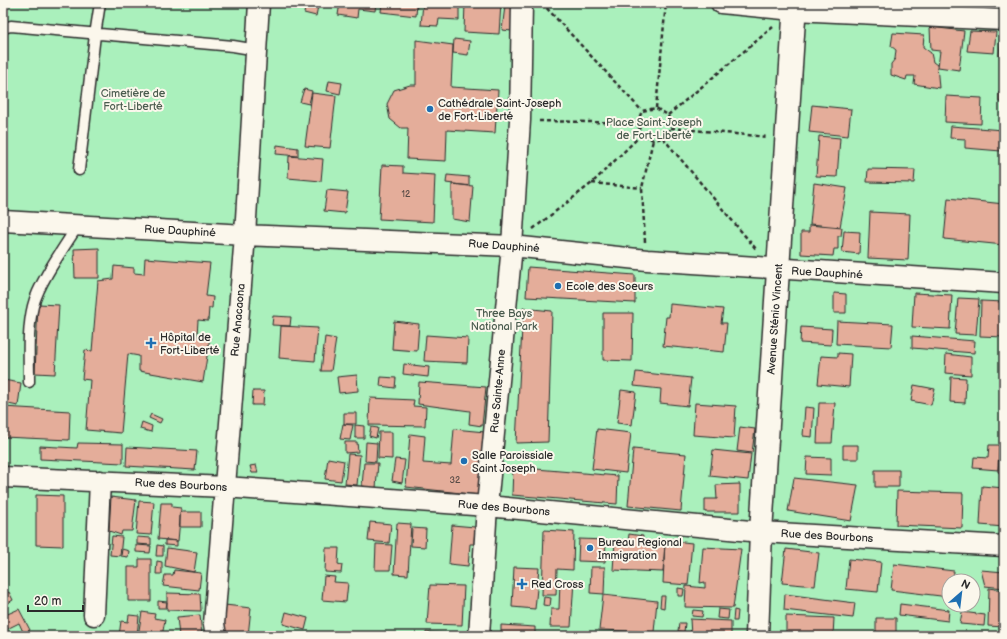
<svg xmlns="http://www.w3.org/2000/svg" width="1007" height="639" font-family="'Balsamiq Sans',sans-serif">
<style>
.green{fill:#aaf0bc;stroke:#6a8e74;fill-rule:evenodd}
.building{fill:#e4ad9a;stroke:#2b2b2b}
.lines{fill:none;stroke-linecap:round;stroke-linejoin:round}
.service-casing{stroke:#2b2b2b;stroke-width:13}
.minor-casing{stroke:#2b2b2b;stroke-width:23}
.tertiary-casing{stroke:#2b2b2b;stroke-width:25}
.secondary-casing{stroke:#2b2b2b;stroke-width:25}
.path{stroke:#2b2b2b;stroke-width:2.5;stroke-dasharray:4 3;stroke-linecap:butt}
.service{stroke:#fbf7ec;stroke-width:10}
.minor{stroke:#fbf7ec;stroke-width:20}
.tertiary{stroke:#fbf7ec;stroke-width:22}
.secondary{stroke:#fbf7ec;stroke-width:22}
.poi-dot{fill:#1f6fb2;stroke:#fbf7ec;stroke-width:1.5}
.labels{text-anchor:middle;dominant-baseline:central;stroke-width:4;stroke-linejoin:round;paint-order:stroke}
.number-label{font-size:9px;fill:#594c47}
.park-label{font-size:11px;fill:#4b5c4f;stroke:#fbf7ec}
.poi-label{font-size:11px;fill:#2b2b2b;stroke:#fbf7ec;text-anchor:start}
.street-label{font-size:11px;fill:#2b2b2b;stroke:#fbf7ec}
</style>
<rect width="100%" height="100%" fill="#f4e1d3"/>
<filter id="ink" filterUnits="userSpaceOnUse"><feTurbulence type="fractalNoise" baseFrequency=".025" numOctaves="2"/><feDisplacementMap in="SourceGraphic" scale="8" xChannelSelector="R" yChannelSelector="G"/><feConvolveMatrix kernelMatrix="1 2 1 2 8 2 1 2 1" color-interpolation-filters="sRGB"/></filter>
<g filter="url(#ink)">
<path class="green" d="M3 3H1004V636H3ZM949 581H973V605H949Z"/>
<path class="building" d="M297 3H335V6H318L316 16 304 13 306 5Z
M340 3H376L375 11 358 9 357 18 338 15Z
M382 3H417L416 16 381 12Z
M423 3H459V20L439 19 438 26 421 25Z
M465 3H501L499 34 464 32Z
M505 6H514L512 31 502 30Z
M930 27 964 31 959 70 938 67 940 51 931 50Z
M970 31 996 32 994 53 967 51Z
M1001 31 1004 32V57L999 56Z
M893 33 924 35 923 47 931 53 933 62 937 65 939 88 914 84 915 76H907L906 80 891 75V64L895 59 896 50 891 46Z
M454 39 470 41 468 55 453 53Z
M416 40 453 45 451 87 498 90 495 133 447 130 446 161 407 159 408 128H401L390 119 387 104 394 90 410 85H416Z
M329 81 342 83 340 94 327 91Z
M304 89 312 91 309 104 300 102Z
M999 92H1004V102H999Z
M312 93 336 96 330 148 305 146Z
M946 96 982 98 981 124 945 122Z
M812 105 851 109 848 136 809 132Z
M951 126 1003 130 1001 151 965 148V139L950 138Z
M819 136 840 138 837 177 816 176Z
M277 145 298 148V156L276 154Z
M289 156 323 159 321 181 288 178Z
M382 165 403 166V173L435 175 433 222 379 219Z
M868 169 915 170 914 183 867 182Z
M447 175 469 177V186L446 183Z
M814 183 847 188 840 227 810 224Z
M452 184 473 186 470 222 452 219Z
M327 190 348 192 345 213 324 211Z
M948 198 1004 204V245L944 239Z
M870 212 910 214 908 260 868 258Z
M809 225 842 228 841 236H838V249H834L833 256 801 254V232H809Z
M844 231 860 232 859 254 842 252Z
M99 248V278H75L74 249Z
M145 258 210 263 206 296 213 297 212 308H209L208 321 198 320 197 336 210 337 203 382 139 371V356L128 354 121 433 86 430 90 380 82 379 85 350 92 351 98 281 113 279 114 266 134 268V273L144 274Z
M528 267 635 275V303L526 297Z
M834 293 846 294V313H834Z
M914 293 952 295 950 329 912 327Z
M958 298 979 299 976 335 955 334Z
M981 301 1004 302V337L980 336Z
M38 304 59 305 55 374 35 373Z
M670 304 723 309 721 323H727L724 352 663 346 666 317H669Z
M523 308 552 311 548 442 516 443Z
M603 313H633L632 361 603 360Z
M273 316 291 317 290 326 272 325Z
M394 321 419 324 417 351 392 349Z
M837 321 893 324 891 347 836 344Z
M281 326 318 328 315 361 279 358Z
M801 327 832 329 831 345 800 343Z
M426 335 468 338 467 363 424 361Z
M912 336 975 341 974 353 912 348Z
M325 337 336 339 331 371H321Z
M838 353 851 354 849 387 818 384 821 356 838 357Z
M946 354 971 357V375L945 373Z
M404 364 429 367 428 377 403 374Z
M636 372 691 378 688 406 660 403 661 389 634 386Z
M357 375 358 391 339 393 337 377Z
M381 377 396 378 395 388 380 386Z
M951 377 966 378 965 403 950 402Z
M3 380 21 383 18 406 3 403Z
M419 382 486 387 482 426 469 424 470 411 418 404Z
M914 385 935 389 931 405 911 401Z
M621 390 636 392 632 425 617 423Z
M253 391H264L263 405H252Z
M370 398 414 400 413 406 426 407 425 426 369 425Z
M695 403 736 406 734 438 693 435Z
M819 403H835L832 443H817Z
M3 407 70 411 69 440 3 437Z
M805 407 814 408 812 437 803 436Z
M344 413H356V424H344Z
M151 414 162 419 160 423 149 418Z
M142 422 152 426 151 432 140 429Z
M343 424 353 425 350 440 340 439Z
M355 425 364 426V438H355Z
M371 427 378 428 376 438 369 436Z
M740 427 755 429 752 453 737 451Z
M454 429 485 432 479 495 406 487 410 434 425 436 423 463 451 465Z
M597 429 631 433 626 473 592 469Z
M379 432H392V459L378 458Z
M345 442H357L358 452 345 453Z
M366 442 377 443 376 462 365 461Z
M78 443 123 444V463L40 459V446L77 448Z
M843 445H858V459H843Z
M989 445H999L998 470 973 468 974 457 988 458Z
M1000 445 1004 446V473L998 472Z
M127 447 197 451 195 470 126 466Z
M633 449 686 454 681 511 628 506Z
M713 450 751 454 748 480 710 476Z
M348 454 360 455 357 485 345 484Z
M807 457 831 458V475L806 474Z
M328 458 344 461 341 481 325 479Z
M395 459 405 460 402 483 392 481Z
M364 463H378L376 488 362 486Z
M256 465 258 473H252L250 466Z
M513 467 618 476 617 504 512 495Z
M875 470H899V487H875Z
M794 478 858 485 851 521 788 511Z
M740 484V512H705V499H717L716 485Z
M982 486 1004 488V527L980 525Z
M897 491 963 493 962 528 896 525Z
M36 495 63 496V546L36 545Z
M111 497 136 500 132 531H122L121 535 109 531Z
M139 501 154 502 151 535 136 534Z
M161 503H172V507L181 508 178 541 158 539Z
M180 512H201V527H180Z
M370 522 391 524 389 543 368 541Z
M397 523 411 524 408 575 394 574Z
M452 525 475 527 474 544H470L468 566 449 564Z
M412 528 426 529 425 547 411 546Z
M544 530 574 532 573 570 557 569 556 595H542Z
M629 534 643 536 642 544H665L663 572 613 570 615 541 628 542Z
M112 536 122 537 120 556 110 555Z
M137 537 151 538V545L137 544Z
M579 539 606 540 605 562 578 561Z
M165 540 177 541V546L165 545Z
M665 540 692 543 688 585 663 583Z
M376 544 392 545 390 570H375Z
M136 545 151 546 150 553 136 552Z
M157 545 163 546V556H156Z
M703 547 741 549 733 608 685 607 686 586 705 588V582L700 583Z
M167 548 197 552 194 572 165 566Z
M326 548H339L338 564 342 565 341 573 325 572Z
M122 549 129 551 128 557 121 556Z
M786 549 819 553 815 586 782 583Z
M139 559H151V601H128V567H139Z
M849 559 881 562 878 592 846 589Z
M157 561 162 562V574H156Z
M894 564 954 571 953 581H949V597L891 590Z
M514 567 539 568 535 609 512 607Z
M591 567H605L604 594 590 593Z
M174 570 201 573 199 590 163 586 165 575H173Z
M981 570 1004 572V588L985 586Z
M324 576 335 577 334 582 348 583 346 602 322 600Z
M560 580H574L571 627H550L551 609H559Z
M430 585 464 586 462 625 427 624Z
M678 588 684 589 683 596H678Z
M989 588 1004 590V627L988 626Z
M9 592 13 600 3 606V595Z
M167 593 200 594 201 611 167 610Z
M785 594 855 603 853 618 784 610Z
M603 595 657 601 654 632 599 630Z
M661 596H665L664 608 660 607Z
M544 597 551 598 550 606 543 605Z
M158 601 167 602 166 608H158Z
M900 604 949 610 948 621 899 615Z
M225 605 251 608 248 636 222 633Z
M19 609 30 630 24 634 19 623 3 631V616Z
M718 609 729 610 728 619 717 618Z
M693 610 703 611 702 617 692 616Z
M734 610 738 611 737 621H733Z
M142 612 155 614 154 618 165 620 162 636H138Z
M286 612 308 618 305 630 283 624Z
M962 612 985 615 984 626 960 624Z
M129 615 139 616 137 636H119L121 621 128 622Z
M200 615 202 636H179L177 617Z
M786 616 834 618 833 636H786Z
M876 618H896V636H876Z
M690 619 731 621V635L691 636Z
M679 623H685L684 632 678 631Z
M501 625 535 627V636H501Z
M426 632 460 635 426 636Z"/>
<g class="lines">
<g class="service-casing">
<path id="service" d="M3 28 11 26 233 46 257 50
M79 170 95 35 100 3
M29 382C29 357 27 330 33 306 39 282 65 246 78 225"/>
</g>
<g class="minor-casing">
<path id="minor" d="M721 3 794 10 1004 20
M3 221 245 235 512 246 647 260 1004 283
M3 477 225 487 487 506 761 532 1004 546
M94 615 100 481
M216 636 214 624 245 235 259 3
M479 636 487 506 512 246 520 120 522 3"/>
</g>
<g class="tertiary-casing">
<path id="tertiary" d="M778 270 795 3"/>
</g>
<g class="secondary-casing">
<path id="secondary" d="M757 636 761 532 778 270"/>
</g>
<path class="path" d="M542 3 642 111
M656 108 666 3
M668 115 773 27
M539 121 637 123
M671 128 768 137
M663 138 756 249
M592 183 642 188
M533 229 592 183 642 134 653 140 663 138 671 128 668 115 656 108 642 111 637 123 642 134
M645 242 642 188 653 140"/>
<use href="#service" class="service"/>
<use href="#minor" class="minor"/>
<use href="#tertiary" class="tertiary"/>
<use href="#secondary" class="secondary"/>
</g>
</g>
<g class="poi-dot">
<circle cx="430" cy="109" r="4"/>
<circle cx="558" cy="286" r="4"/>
<path d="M149 337h4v4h4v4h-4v4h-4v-4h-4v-4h4z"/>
<circle cx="464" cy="461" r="4"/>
<circle cx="590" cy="548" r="4"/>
<path d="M520 578h4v4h4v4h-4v4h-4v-4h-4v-4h4z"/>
</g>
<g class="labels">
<g class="number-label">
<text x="406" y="194">12</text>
<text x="455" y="480">32</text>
</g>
<g class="park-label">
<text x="133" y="93">Cimetière de<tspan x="133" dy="13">Fort-Liberté</tspan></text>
<text x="654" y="122">Place Saint-Joseph<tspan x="654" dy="13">de Fort-Liberté</tspan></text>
<text x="504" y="313">Three Bays<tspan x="504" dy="13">National Park</tspan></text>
</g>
<g class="poi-label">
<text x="438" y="103">Cathédrale Saint-Joseph<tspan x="438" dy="13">de Fort-Liberté</tspan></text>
<text x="566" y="286">Ecole des Soeurs</text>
<text x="160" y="337">Hôpital de<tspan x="160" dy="13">Fort-Liberté</tspan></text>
<text x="472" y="455">Salle Paroissiale<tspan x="472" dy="13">Saint Joseph</tspan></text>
<text x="598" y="542">Bureau Regional<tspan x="598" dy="13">Immigration</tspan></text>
<text x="531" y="584">Red Cross</text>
</g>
<g class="street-label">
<text transform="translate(180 231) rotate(3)">Rue Dauphiné</text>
<text transform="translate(504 246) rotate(4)">Rue Dauphiné</text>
<text transform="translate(827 273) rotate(3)">Rue Dauphiné</text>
<text transform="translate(775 319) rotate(-86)">Avenue Sténio Vincent</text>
<text transform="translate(238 320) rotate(-85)">Rue Anacaona</text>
<text transform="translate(498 391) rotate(-85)">Rue Sainte-Anne</text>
<text transform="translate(181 485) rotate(3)">Rue des Bourbons</text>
<text transform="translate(504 508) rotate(5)">Rue des Bourbons</text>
<text transform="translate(827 536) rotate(3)">Rue des Bourbons</text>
</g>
</g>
<rect width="1007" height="639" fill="none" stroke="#fbf7ec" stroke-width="16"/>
<rect x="8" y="8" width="991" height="623" fill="none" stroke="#2b2b2b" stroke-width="1.5" filter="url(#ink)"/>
<g transform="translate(961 593) rotate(28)"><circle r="19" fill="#fbf7ec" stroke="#a8a59f"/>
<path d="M0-3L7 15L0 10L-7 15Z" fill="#1f6fb2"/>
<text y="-6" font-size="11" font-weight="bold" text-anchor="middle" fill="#2b2b2b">N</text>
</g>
<path d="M28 605v6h55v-6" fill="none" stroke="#2b2b2b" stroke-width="2"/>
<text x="34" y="605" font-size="12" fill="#2b2b2b" stroke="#fbf7ec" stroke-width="3" paint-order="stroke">20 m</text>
</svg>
